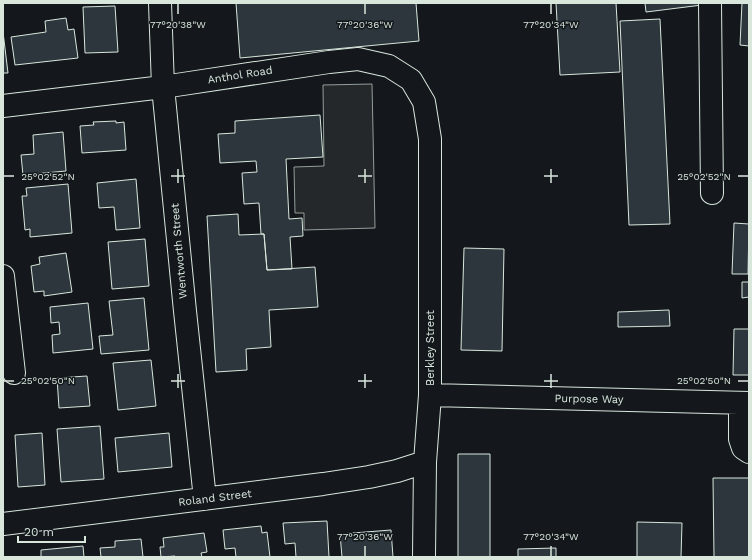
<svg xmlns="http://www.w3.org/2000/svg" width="752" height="560" font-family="'Work Sans',sans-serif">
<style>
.parking{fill:#24282b;stroke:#939e99}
.building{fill:#2c363c;stroke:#d8e6dc}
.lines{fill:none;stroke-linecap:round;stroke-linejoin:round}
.minor-casing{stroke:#d8e6dc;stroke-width:24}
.minor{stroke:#14181c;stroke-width:22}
.ticks{fill:none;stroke:#d8e6dc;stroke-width:1.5}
.labels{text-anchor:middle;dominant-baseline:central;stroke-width:3;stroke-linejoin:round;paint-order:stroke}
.street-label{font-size:11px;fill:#d8e6dc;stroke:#14181c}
.ticks-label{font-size:10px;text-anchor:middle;fill:#d8e6dc;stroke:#14181c;stroke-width:3;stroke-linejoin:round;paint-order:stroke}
</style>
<rect width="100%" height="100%" fill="#14181c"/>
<path class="parking" d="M372 84 375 228 304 230V213H295L294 167 324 166 323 85Z"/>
<path class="building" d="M236 3H416L419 41 240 58Z
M556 3H616L620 72 560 75Z
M645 3H702V5L646 12Z
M742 3H749V46L740 45Z
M115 6 118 52 85 53 83 7Z
M66 18 68 30 74 29 78 58 15 65 11 37 46 32 45 21Z
M660 19 670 224 629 225 620 21Z
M3 32 8 73H3Z
M320 115 323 157 286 159 289 219 302 218 303 236 290 237 292 269 267 270 264 234H261L259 203 244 204 242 173 257 172 256 161 220 163 218 134 235 133V121Z
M116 121V123L124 122 126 150 82 153 80 126 94 125 93 122Z
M63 132 66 171 23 175 21 155 34 154 33 135Z
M136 179 140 228 116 230 114 207 99 208 97 183Z
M68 184 72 233 30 237V229L25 230 22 196H27L26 188Z
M238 214 239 235 264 234 267 270 315 267 318 307 269 310 271 347 246 349 247 370 216 372 207 216Z
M734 223 749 224 748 274H732Z
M145 239 149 286 112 289 108 242Z
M464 248 504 249 502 351 461 350Z
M66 253 72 292 44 296V291L34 292 31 266 40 264 39 257Z
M742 282H749V297L742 298Z
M144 298 149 350 101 354 99 336 113 335 109 301Z
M88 303 93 349 53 353 52 335 60 334 59 322 51 323 50 307Z
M669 310 670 326 618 327V312Z
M734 329H749V375H733Z
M151 360 156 406 118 410 113 363Z
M87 376 90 406 59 408 57 378Z
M100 426 104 479 61 482 57 429Z
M42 433 45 485 18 487 15 435Z
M169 433 172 467 118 472 115 438Z
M458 454H490V557H458Z
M713 478H749V557H714Z
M327 521 329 557H296L295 543 285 544 283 523Z
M637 522 682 523 681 557H637Z
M261 526 262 533 267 532 270 557H236L235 548 225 549 223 530Z
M391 530 393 557H342L340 534Z
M204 533 207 552 201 553 202 557H175V556L161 557 160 547H164L163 538Z
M141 539 143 557H101L100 548 115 547V541Z
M83 546 84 557H41V550Z
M556 548V557H518V549Z"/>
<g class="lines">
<g class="minor-casing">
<path id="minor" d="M160 3 163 87 185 311 205 499
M710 3 712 193
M3 106 163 87 329 62 358 59 389 66 411 80 424 102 430 139V395L425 462 424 557
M3 276 14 373
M430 395 749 403
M740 403V439L743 448 749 452
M3 524 323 484 369 477 397 471 425 462"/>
</g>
<use href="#minor" class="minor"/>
</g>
<path class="ticks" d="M178 4V14M365 4V14M551 4V14M178 169V183M365 169V183M551 169V183M4 176H14M171 176H185M358 176H372M544 176H558M738 176H748M178 374V388M365 374V388M551 374V388M4 381H14M171 381H185M358 381H372M544 381H558M738 381H748M365 546V556M551 546V556"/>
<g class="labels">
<g class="street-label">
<text transform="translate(240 75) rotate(-9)">Anthol Road</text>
<text transform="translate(179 251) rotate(-95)">Wentworth Street</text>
<text transform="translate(430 348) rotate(-90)">Berkley Street</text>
<text transform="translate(589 399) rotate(1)">Purpose Way</text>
<text transform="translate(215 498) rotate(-7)">Roland Street</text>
</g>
</g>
<g class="ticks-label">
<text x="178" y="28">77°20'38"W</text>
<text x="365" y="28">77°20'36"W</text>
<text x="551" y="28">77°20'34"W</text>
<text x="48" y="180">25°02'52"N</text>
<text x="704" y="180">25°02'52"N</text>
<text x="48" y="384">25°02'50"N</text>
<text x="704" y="384">25°02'50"N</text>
<text x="365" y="540">77°20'36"W</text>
<text x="551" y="540">77°20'34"W</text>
</g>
<rect width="752" height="560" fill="none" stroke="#d8e6dc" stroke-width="8"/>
<path d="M18 536v6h67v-6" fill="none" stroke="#d8e6dc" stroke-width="2"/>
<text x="24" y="536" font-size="12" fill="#d8e6dc" stroke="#14181c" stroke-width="3" paint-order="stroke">20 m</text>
</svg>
